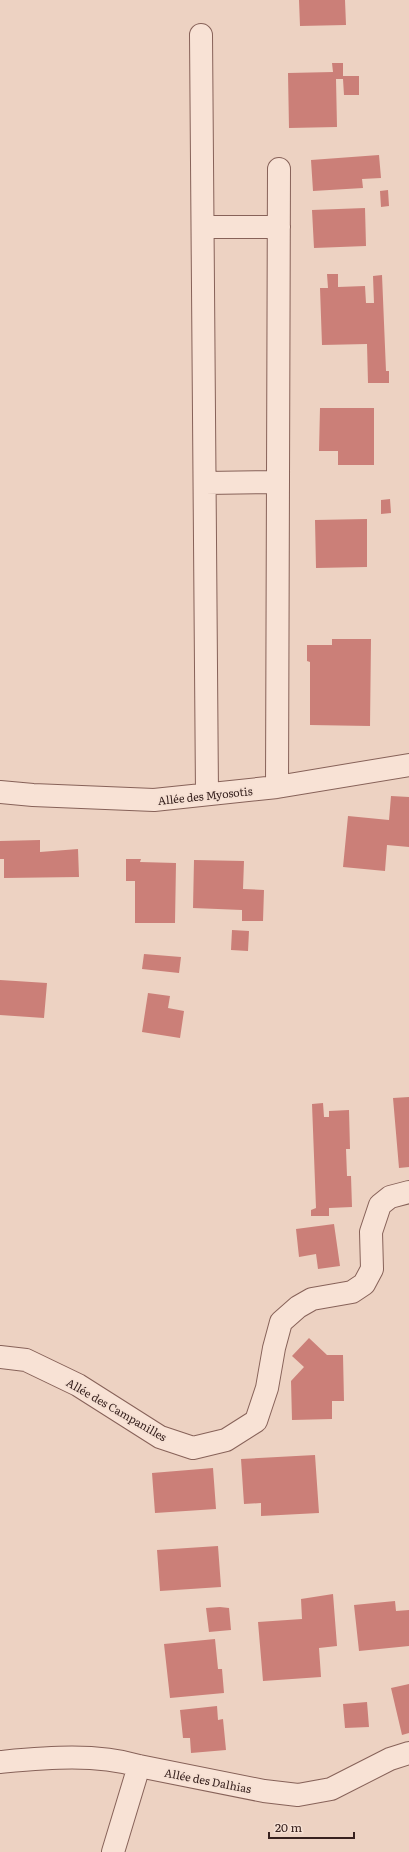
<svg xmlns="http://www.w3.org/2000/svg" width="409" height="1852" font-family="Literata,serif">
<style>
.building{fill:#cb7f78}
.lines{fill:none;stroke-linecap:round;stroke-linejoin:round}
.minor-casing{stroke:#876259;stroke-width:24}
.minor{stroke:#f8e2d5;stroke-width:22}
.labels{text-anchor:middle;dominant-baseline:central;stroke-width:3.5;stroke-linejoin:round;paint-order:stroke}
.street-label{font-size:11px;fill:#37211e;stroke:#f5dfd2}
</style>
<rect width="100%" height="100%" fill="#edd2c2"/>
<path class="building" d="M299 0H345L346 25 300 26Z
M332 63H343V76H359V95H344L343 79H336L337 127 289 128 288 73 333 72Z
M379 155 381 178 362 179 363 188 313 191 311 160Z
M388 190 389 206 381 207 380 191Z
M365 208 366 246 314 248 312 210Z
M327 274H338V287L365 286 366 303H374L373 276 382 275 386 371H389V383H368L367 344 322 345 320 288H328Z
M320 408H374V465H338V451H319Z
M390 499 391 513 381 514V500Z
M367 519V567L316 568 315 520Z
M332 639H371L370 726 310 725V662L307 661V645H332Z
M391 796 409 797V847L387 845 385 871 343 867 348 816 389 820Z
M40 840V852L78 849 79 877 4 878V859H0V841Z
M126 859H141L140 862 176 863 175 923H135V881H126Z
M194 860 244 861 243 889 264 890 263 921H242V910L193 908Z
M232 930 249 931 248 951 231 950Z
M144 954 181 957 179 973 142 969Z
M0 980 47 983 44 1018 0 1015Z
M148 993 170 996 168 1008 184 1011 180 1038 142 1032Z
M409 1097V1167L399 1168 393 1098Z
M323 1103 324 1117H329V1111L349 1110 350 1149H346L347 1176H351L352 1207 329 1208V1216H311V1210L316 1208 312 1104Z
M334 1224 340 1266 318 1269 316 1254 299 1257 296 1229Z
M309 1338 327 1355H343L344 1401H332V1419L292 1420 291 1381 304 1367 292 1356Z
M315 1455 319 1513 261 1516V1503L244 1504 241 1459Z
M213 1468 216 1509 155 1513 152 1473Z
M218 1546 221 1587 160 1591 157 1550Z
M333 1594 337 1646 319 1648 321 1677 263 1681 258 1622 302 1619 301 1599Z
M395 1601 396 1611 409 1610V1646L359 1651 354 1605Z
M220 1607 229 1608 231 1630 209 1632 206 1608Z
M215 1639 218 1669H222L224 1693 170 1698 164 1644Z
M409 1684V1733L402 1735 391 1688Z
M367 1702 369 1727 345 1728 343 1704Z
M217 1706 218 1720 223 1719 226 1750 191 1753 190 1738H183L180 1710Z"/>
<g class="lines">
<g class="minor-casing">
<path id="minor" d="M201 35 207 794
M203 227H279
M205 483 278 482
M277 787 279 169
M0 792 33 795 154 800 277 787 409 765
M0 1357 26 1360 78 1385 160 1437 193 1448 226 1440 256 1421 267 1388 274 1348 281 1322 298 1307 312 1299 352 1292 364 1284 372 1269 371 1232 380 1205 390 1197 409 1192
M0 1762C45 1758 95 1753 139 1766L264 1791 298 1795 331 1789 390 1759 409 1753
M113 1852 139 1766"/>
</g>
<use href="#minor" class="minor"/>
</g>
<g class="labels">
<g class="street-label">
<text transform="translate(205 795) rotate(-6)">Allée des Myosotis</text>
<text transform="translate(117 1409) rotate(30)">Allée des Campanilles</text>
<text transform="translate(208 1780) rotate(11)">Allée des Dalhias</text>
</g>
</g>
<path d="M269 1832v6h85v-6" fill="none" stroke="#37211e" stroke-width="2"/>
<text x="275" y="1832" font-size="12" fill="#37211e" stroke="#f5dfd2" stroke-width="3" paint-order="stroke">20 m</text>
</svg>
